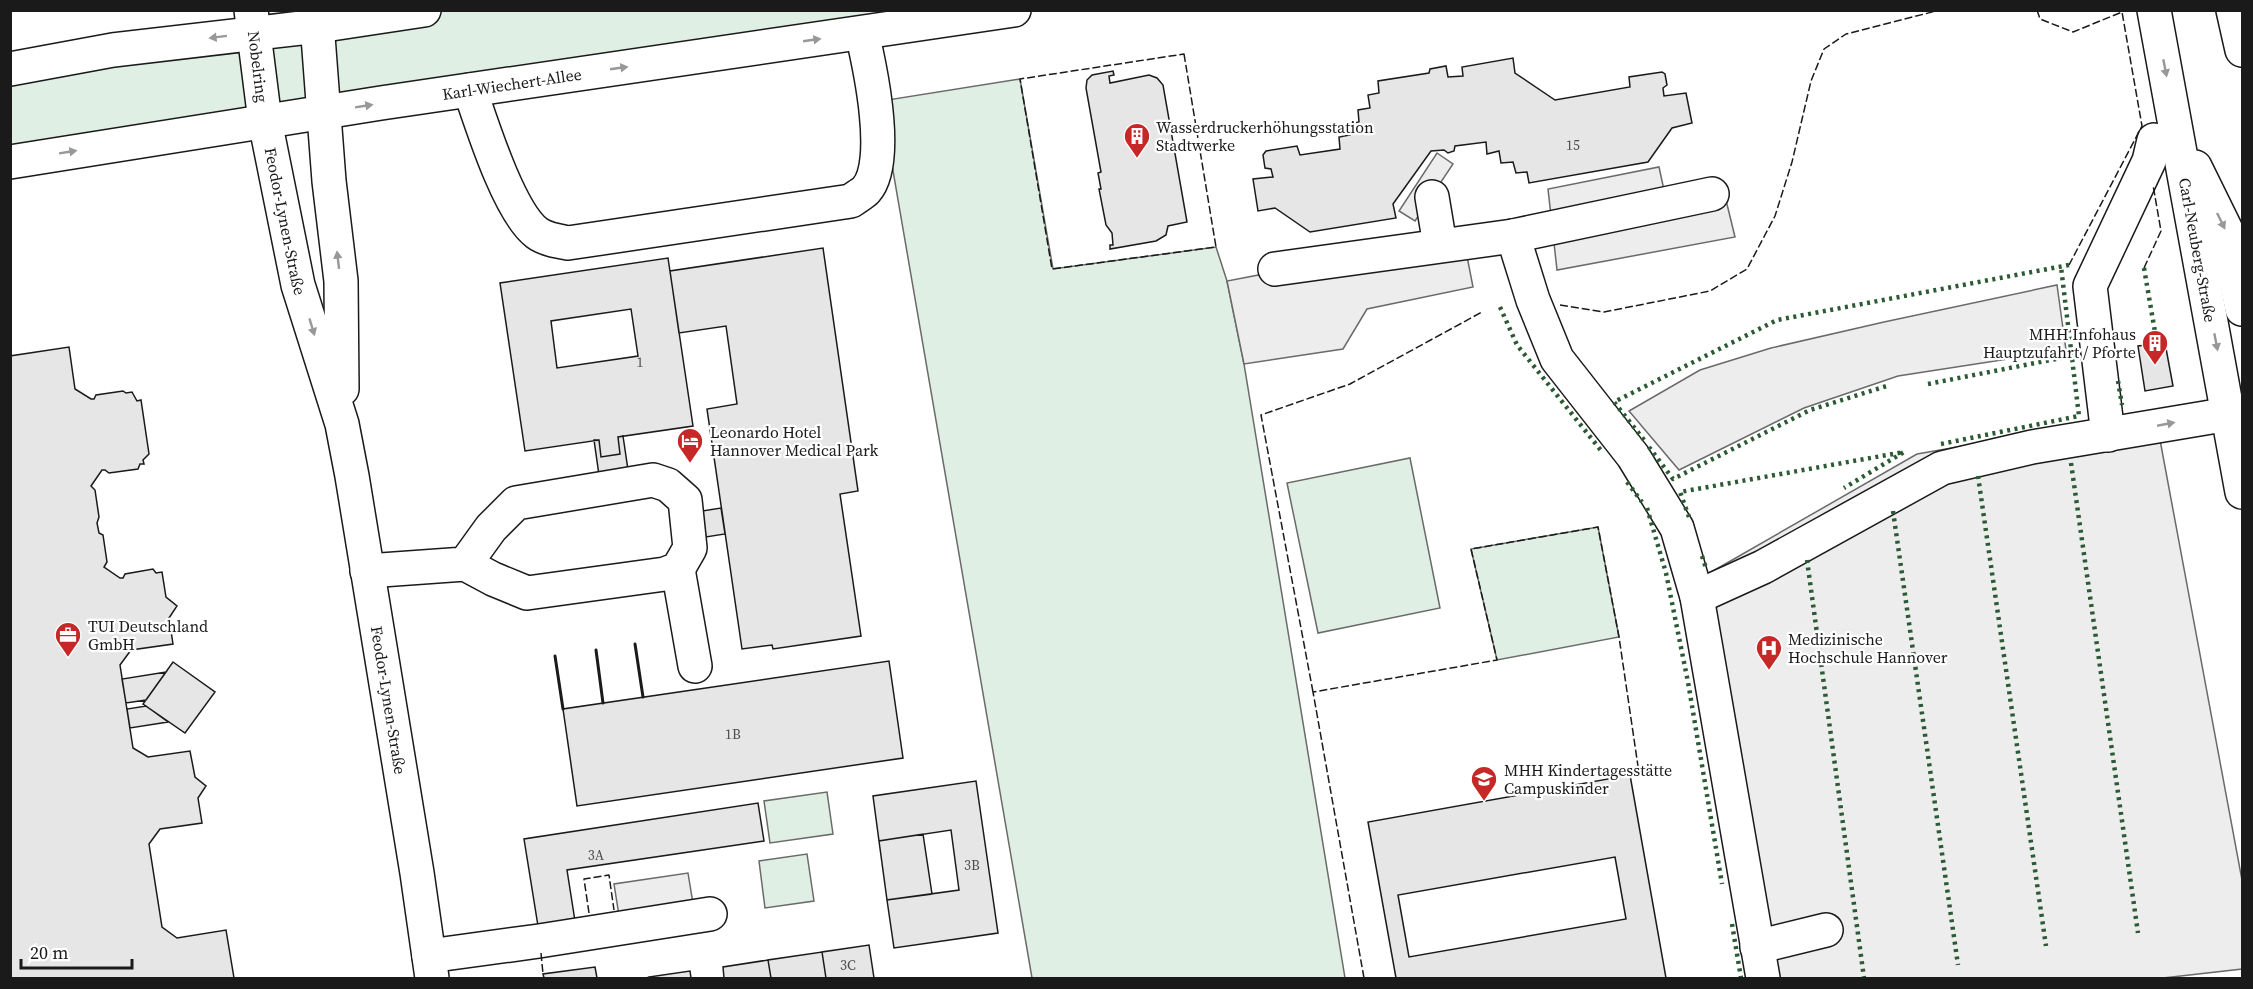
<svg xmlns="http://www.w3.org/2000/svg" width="2253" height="989" font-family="'Source Serif 4',serif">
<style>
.green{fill:#e0efe3;stroke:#6a6a6a;stroke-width:1.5}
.parking{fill:#ededed;stroke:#6a6a6a;stroke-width:1.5}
.building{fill:#e6e6e6;stroke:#1a1a1a;stroke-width:1.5;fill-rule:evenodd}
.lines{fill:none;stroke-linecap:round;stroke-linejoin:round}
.minor-casing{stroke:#1a1a1a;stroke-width:36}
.major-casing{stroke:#1a1a1a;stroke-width:36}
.minor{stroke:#fff;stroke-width:33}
.major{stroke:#fff;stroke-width:33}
.hedge{stroke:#2b5a34;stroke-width:4.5;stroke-dasharray:3 4.5;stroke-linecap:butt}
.fence{stroke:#1a1a1a;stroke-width:1.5;stroke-dasharray:8 3;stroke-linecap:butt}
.wall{stroke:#1a1a1a;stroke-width:3}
.oneway{fill:#989898}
.labels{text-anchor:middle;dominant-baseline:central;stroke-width:4.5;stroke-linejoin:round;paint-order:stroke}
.number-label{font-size:14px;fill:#4d4d4d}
.street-label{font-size:16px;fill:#1a1a1a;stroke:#fff}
.poi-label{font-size:16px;fill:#1a1a1a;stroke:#fff;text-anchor:start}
</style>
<rect width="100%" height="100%" fill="#fff"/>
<path class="green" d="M425 10 1021 11 11 162V71Z
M1020 79 1053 269 1216 247 1227 281 1244 364 1345 978H1032L881 101Z
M1410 458 1440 608 1318 633 1287 483Z
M1598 527 1619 637 1497 660 1471 549Z
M827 792 833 834 770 843 764 801Z
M807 854 814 901 765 908 759 861Z"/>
<path class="parking" d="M1437 153 1453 164 1415 221 1399 211Z
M1659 167 1667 204 1724 192 1735 237 1557 270 1548 189Z
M1464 241 1473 287 1367 309 1343 349 1244 364 1227 281 1326 262Z
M2057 285 2066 350 1898 376 1804 408 1679 470 1629 411 1700 370 1771 348 1884 322Z
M2155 413 2242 880V969L2163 978H1779L1706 575 1917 454Z
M688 873 695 916 621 928 614 884Z"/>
<path class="building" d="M1513 58 1515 73 1555 100 1630 87 1629 77 1662 72 1665 74 1667 85 1663 88 1664 96 1686 93 1692 123 1672 128 1648 162 1529 183 1527 172 1516 173 1513 162 1501 163 1499 151 1487 154 1486 142 1455 146 1454 151 1448 153 1444 150 1431 151 1393 204 1396 218 1310 232 1275 208 1258 211 1253 179 1273 177 1271 169 1265 168 1263 155 1266 151 1297 146 1300 155 1340 149 1339 137 1350 135 1348 124 1359 122 1358 110 1370 108 1368 95 1379 93 1378 81 1429 73 1430 69 1446 66 1448 77 1463 76 1462 67Z
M1113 71 1114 75 1109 76 1110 83 1149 75 1157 78 1163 85 1187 222 1168 226 1166 235 1156 241 1110 249V245H1113L1112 233 1106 225 1099 189H1101L1098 173 1101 172 1086 88 1087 80 1092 75Z
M823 248 858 491 840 494 861 636 773 649 772 645 742 649 707 409 737 404 726 326 679 333 670 271Z
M668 258 693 426 618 437 620 454 601 457 599 440 525 451 500 283ZM631 309 638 356 557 368 551 321Z
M2165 343 2173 386 2145 391 2138 346Z
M69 347 75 389 91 399H94L96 395 123 391 126 393 132 392 137 401 141 400 149 454 143 460 144 464H140L138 469 109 473 105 470H102L91 486 95 490 99 517 97 523 99 533 103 535 107 562 104 567 120 578H123L125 574 153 569 156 573 162 572 166 597 177 606 169 618 173 644 131 650 120 665 133 748 148 757 190 751 195 777 206 786 198 798 202 823 160 829 149 844 162 927 177 938 226 930 234 978H10V356Z
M623 436 628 470 599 475 594 440H599L601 457 620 454 618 437Z
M721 508 725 534 706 537 702 511Z
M889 661 903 758 577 806 563 709Z
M173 662 215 692 185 733 143 704Z
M166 672 146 700 126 703 122 679Z
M146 706 168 722 130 728 127 709Z
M1630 775 1666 978H1396L1368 822ZM1615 857 1626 919 1409 957 1398 895Z
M976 781 998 933 894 948 887 900 959 890 951 830 879 841 873 796Z
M758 803 764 841 567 870 575 921 538 926 524 839Z
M923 834 932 894 887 900 879 841Z
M869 945 874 978H826L822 952Z
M822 952 826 978H771L768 960Z
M768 960 771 978H724L723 967Z
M595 967 597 978H544L543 974Z
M690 971 691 978H650L649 977Z"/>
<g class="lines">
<g class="minor-casing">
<g id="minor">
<path id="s1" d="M251 10 265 121 298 285 342 424 352 476 417 873 432 978"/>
<path d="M316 10 329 181 341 281 342 389"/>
<path id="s2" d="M2154 10 2242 492"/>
<path d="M2233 10 2242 50"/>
<path d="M470 90C482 125 509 212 537 233 545 239 557 241 568 243L851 201C856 197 862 194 866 190 891 163 870 67 862 33"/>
<path d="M2195 167 2226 230 2242 309"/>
<path d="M1432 197 1440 245"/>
<path d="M1513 236 1533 300 1557 359 1633 456 1677 528 1697 597 1763 978"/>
<path d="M1275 269 1513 236 1712 194"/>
<path d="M2108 435 2090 286 2149 161 2154 140"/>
<path d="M678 569 695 666"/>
<path d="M367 571 465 564 493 579 527 593 665 574 678 569 690 548 685 500 668 485 653 480 516 503 491 528 465 564"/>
<path d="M1697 597 1763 567 1942 468 2032 447 2229 414"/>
<path d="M1757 947 1826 930"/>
<path d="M429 956 539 941 710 914"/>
</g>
</g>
<g class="major-casing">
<g id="major">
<path d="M10 69 113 50 318 26 424 10"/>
<path id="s3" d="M10 162 381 103 1014 10"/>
</g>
</g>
<use href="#minor" class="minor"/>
<use href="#major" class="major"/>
<path class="hedge" d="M2144 268 2155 332
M1500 307 1517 345 1603 453
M2118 381 2122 405
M1928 384 2071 356
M1644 440 1614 402 1777 320 2069 265
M1941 444 2079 416 2061 267
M1649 447 1673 479 1810 410 1890 385
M2071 463 2138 933
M1978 476 2046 946
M1627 482 1642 502
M1647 508 1666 573 1688 682 1722 884
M1893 511 1958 965
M1689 517 1680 492 1904 452 1844 488
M1702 556 1706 568
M1807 560 1864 978
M1732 924 1741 978"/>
<path class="fence" d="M2037 10 2040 19 2073 32 2122 12 2142 126 2069 265
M1184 54 1216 247 1052 269 1020 79Z
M2144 268 2161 231 2153 185
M1560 305 1604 312 1710 291 1747 269 1775 216 1792 162 1811 81 1824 49 1846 34 1940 10
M1313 692 1261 415 1350 384 1482 312
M589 913 584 879 609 875 614 910
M541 953 543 974
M1364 978 1313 692 1497 660 1471 549 1598 527 1619 637 1639 773 1630 775"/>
<path class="wall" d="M635 644 643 697
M596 650 603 703
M555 656 563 709"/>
</g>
<defs><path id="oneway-solid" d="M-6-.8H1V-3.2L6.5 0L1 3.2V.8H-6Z" transform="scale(1.5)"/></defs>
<g class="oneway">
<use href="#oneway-solid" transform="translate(218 37) rotate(173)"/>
<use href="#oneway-solid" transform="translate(812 40) rotate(-8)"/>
<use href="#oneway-solid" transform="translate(619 68) rotate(-8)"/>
<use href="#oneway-solid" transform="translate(2165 68) rotate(79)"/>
<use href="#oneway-solid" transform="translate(364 106) rotate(-9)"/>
<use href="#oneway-solid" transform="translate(68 152) rotate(-9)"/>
<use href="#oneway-solid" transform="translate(2221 221) rotate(64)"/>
<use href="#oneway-solid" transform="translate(338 260) rotate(-97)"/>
<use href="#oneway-solid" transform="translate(312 327) rotate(73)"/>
<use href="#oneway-solid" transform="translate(2216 342) rotate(79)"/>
<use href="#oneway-solid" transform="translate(2166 424) rotate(-11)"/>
</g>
<defs>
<g id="building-pin" transform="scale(1.35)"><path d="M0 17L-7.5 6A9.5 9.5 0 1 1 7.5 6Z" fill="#c62828" stroke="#fff"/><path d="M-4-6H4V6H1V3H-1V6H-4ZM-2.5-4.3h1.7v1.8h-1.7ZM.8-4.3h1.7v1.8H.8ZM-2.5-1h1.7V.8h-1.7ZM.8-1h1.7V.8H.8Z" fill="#fff"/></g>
<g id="hotel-pin" transform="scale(1.35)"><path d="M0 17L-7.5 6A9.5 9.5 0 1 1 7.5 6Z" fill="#c62828" stroke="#fff"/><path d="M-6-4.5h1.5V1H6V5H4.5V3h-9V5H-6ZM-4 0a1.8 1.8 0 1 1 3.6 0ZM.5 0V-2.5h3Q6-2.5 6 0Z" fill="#fff"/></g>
<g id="office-pin" transform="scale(1.35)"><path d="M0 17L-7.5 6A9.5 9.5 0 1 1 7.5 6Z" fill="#c62828" stroke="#fff"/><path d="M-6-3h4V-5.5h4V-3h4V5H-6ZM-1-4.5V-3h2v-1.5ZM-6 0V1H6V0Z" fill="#fff"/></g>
<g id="hospital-pin" transform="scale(1.35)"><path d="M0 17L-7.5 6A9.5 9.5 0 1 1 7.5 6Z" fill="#c62828" stroke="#fff"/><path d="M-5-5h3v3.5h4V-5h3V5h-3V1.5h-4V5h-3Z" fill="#fff"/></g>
<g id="school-pin" transform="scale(1.35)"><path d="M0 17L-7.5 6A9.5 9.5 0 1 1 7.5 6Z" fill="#c62828" stroke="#fff"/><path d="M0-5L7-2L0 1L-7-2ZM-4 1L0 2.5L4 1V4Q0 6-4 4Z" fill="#fff"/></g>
</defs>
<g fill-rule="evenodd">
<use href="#building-pin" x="1137" y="136"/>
<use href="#building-pin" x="2155" y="343"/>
<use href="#hotel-pin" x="690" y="441"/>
<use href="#office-pin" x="68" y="635"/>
<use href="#hospital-pin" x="1769" y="648"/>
<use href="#school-pin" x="1484" y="779"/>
</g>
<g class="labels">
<g class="number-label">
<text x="1573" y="145">15</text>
<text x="640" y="362">1</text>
<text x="733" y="734">1B</text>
<text x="596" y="855">3A</text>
<text x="972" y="865">3B</text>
<text x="848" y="965">3C</text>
</g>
<g class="street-label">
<text stroke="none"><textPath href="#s1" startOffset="57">Nobelring</textPath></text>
<text stroke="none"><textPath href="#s3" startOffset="508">Karl-Wiechert-Allee</textPath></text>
<text stroke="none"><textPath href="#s1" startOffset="214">Feodor-Lynen-Straße</textPath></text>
<text stroke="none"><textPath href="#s2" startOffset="244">Carl-Neuberg-Straße</textPath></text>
<text stroke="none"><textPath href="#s1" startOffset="705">Feodor-Lynen-Straße</textPath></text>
</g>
<g class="poi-label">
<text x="1156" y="127">Wasserdruckerhöhungsstation<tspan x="1156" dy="18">Stadtwerke</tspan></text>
<text x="2136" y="334" text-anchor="end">MHH Infohaus<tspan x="2136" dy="18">Hauptzufahrt / Pforte</tspan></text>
<text x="710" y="432">Leonardo Hotel<tspan x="710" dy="18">Hannover Medical Park</tspan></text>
<text x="88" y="626">TUI Deutschland<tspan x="88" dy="18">GmbH</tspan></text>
<text x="1788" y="639">Medizinische<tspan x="1788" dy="18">Hochschule Hannover</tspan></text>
<text x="1504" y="770">MHH Kindertagesstätte<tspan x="1504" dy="18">Campuskinder</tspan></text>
</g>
</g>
<rect width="2253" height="989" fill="none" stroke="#1a1a1a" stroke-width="24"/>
<path d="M21 959v9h111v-9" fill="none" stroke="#1a1a1a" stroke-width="3"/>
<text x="30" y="959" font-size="18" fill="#1a1a1a" stroke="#ffffff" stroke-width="4.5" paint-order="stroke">20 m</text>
</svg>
